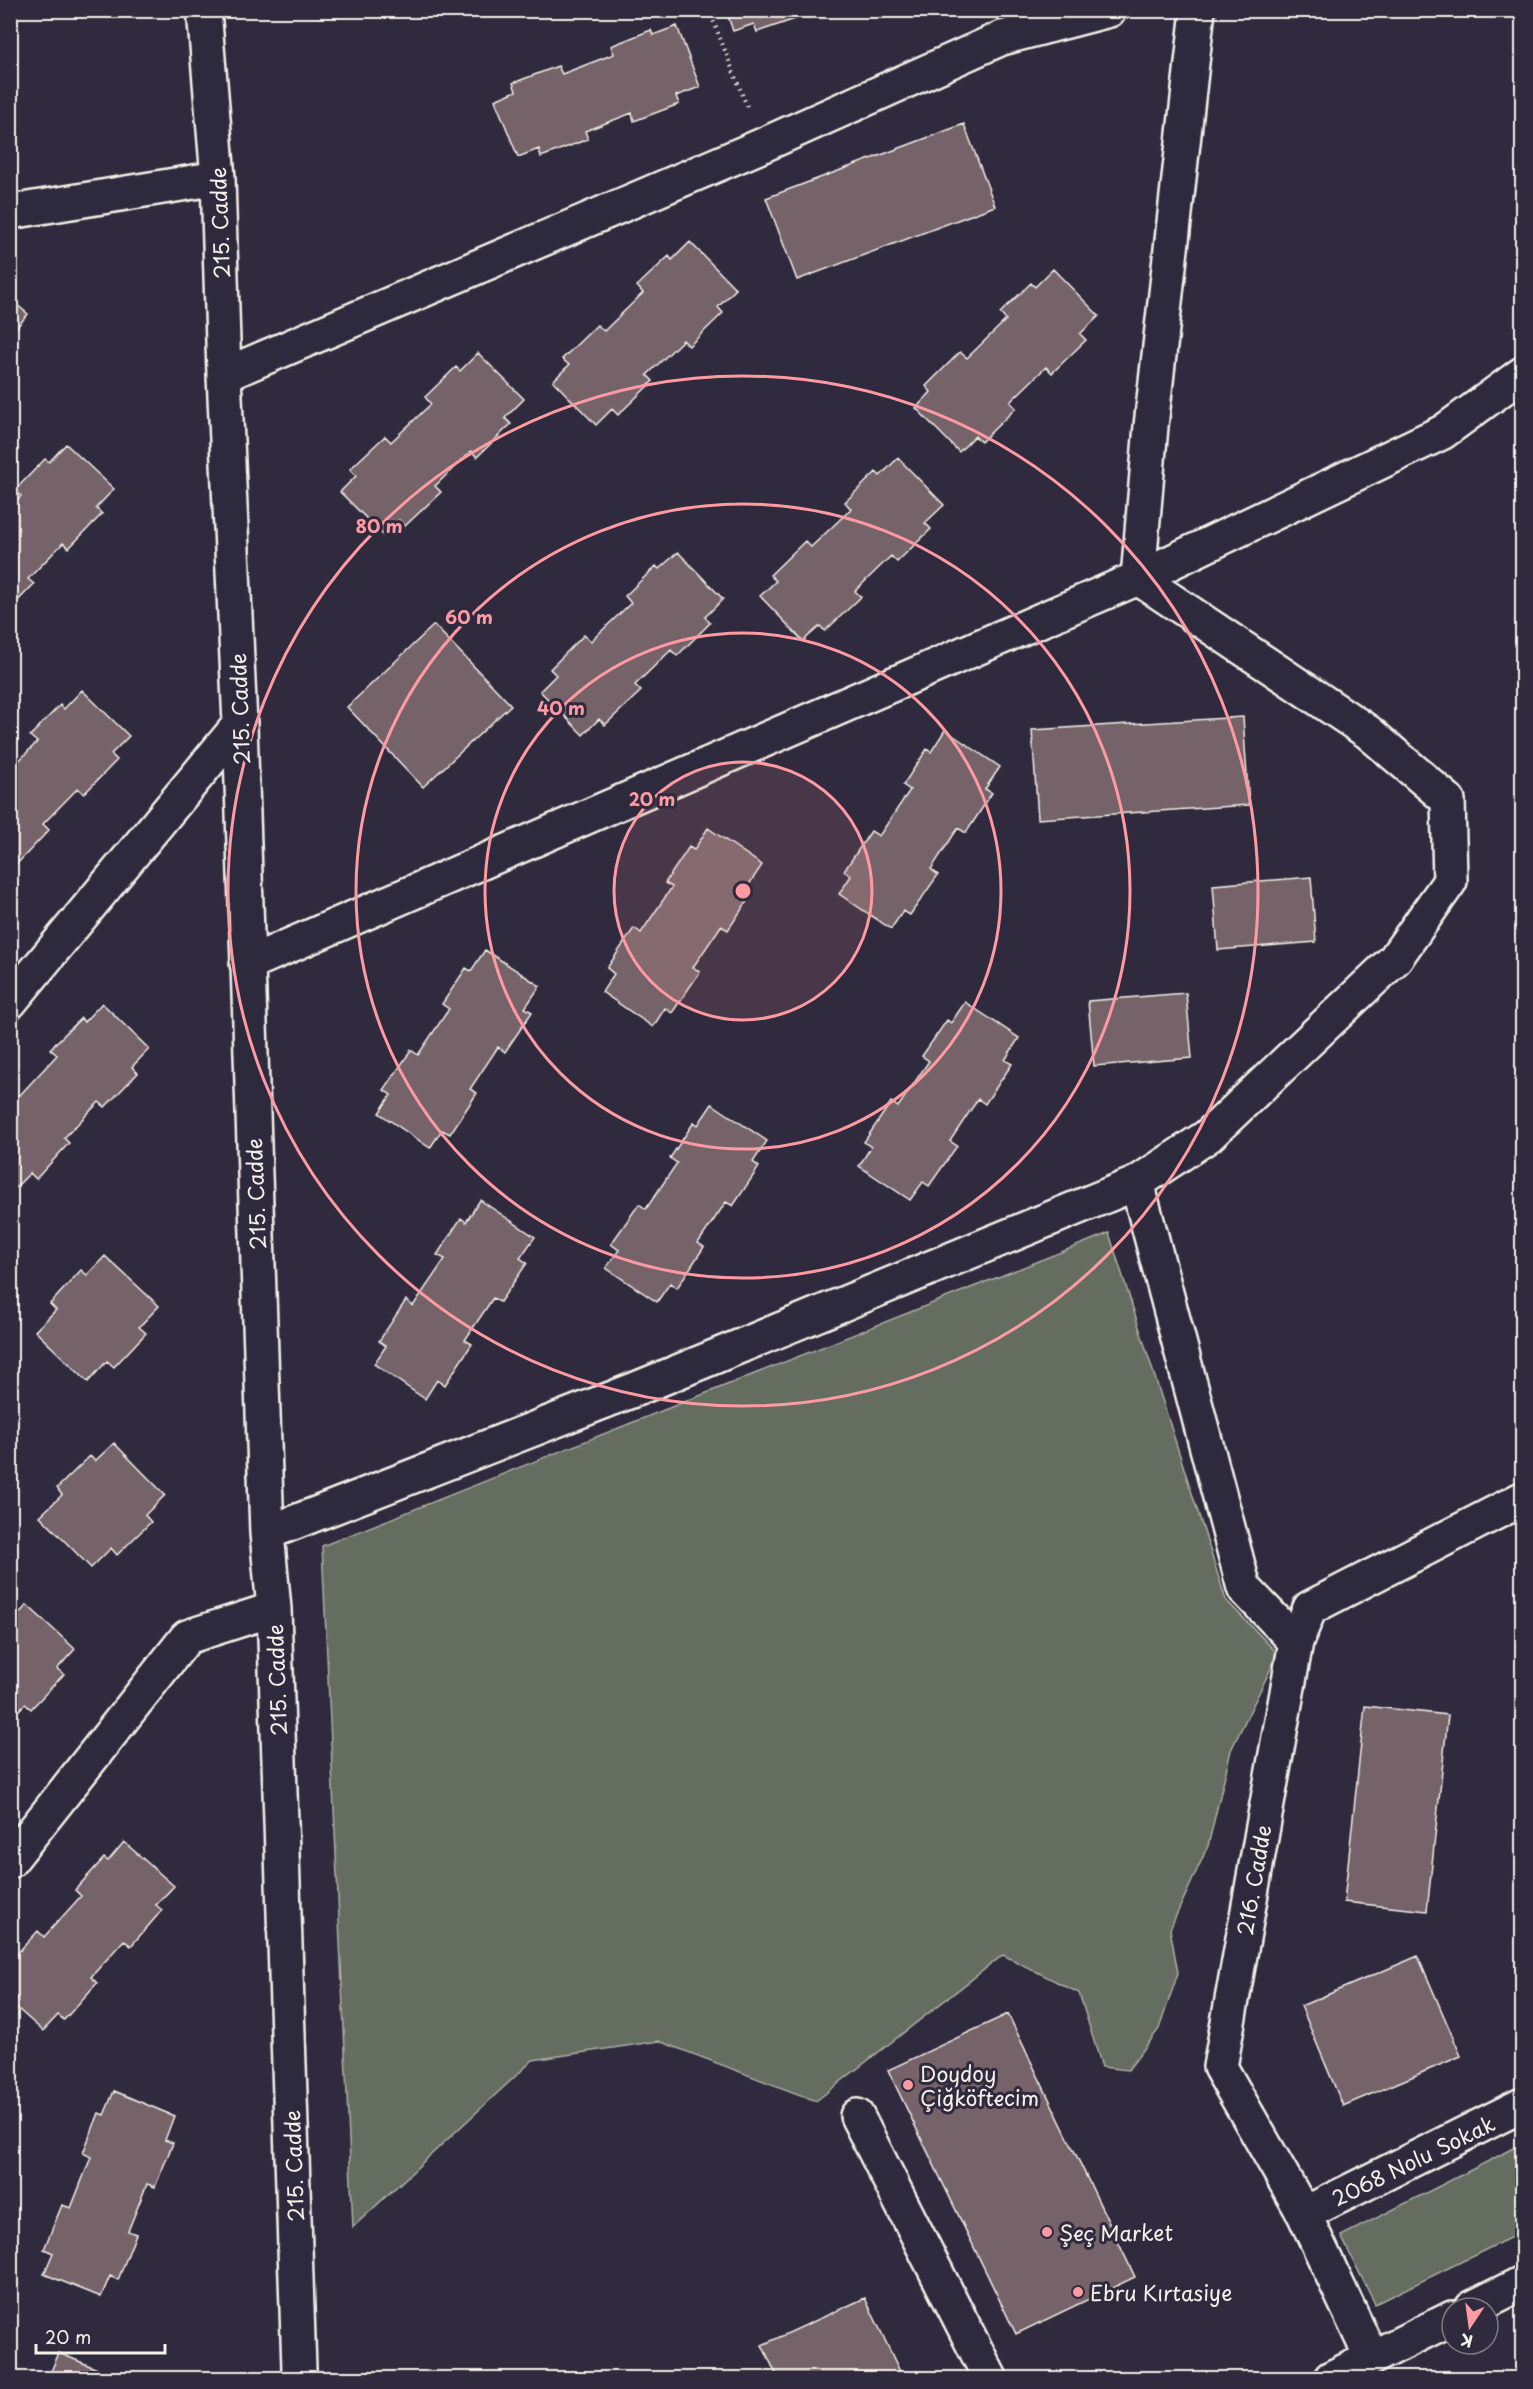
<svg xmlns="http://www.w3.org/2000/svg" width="1533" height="2389" font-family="'Playpen Sans',sans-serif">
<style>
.green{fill:#656d61;stroke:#acafa4;stroke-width:1.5}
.building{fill:#756369;stroke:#f4f1e8;stroke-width:1.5}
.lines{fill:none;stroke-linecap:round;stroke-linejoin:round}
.street-casing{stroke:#f4f1e8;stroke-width:38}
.path{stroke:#f4f1e8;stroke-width:4;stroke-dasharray:1.5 4.5;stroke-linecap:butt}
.street{stroke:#2f2a3d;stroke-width:33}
.ring{fill:none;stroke:#ff9aa2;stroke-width:3}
.poi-dot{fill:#ff9aa2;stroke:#2f2a3d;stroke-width:2}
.labels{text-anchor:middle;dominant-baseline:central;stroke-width:6;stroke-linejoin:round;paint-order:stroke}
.street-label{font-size:21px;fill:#f4f1e8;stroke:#2f2a3d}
.poi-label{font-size:21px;fill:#f4f1e8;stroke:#2f2a3d;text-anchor:start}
.centre{fill:#ff9aa2;stroke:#2f2a3d;stroke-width:3}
.ring-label{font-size:18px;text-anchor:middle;font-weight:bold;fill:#ff9aa2;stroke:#2f2a3d;stroke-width:6;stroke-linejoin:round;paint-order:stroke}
</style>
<rect width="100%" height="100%" fill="#2f2a3d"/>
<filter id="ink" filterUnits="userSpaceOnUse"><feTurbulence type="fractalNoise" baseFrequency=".0167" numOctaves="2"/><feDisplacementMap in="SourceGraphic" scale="12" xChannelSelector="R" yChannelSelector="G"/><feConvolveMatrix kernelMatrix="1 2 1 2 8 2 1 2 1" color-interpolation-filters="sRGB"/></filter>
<g filter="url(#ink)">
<path class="green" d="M1109 1233 1226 1600 1278 1654 1231 1750 1208 1846 1170 1929 1178 1973 1159 2029 1128 2070 1102 2067 1079 1993 1003 1955 816 2101 659 2041 533 2060 353 2227 322 1546Z
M1522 2144V2232L1375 2304 1341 2236Z"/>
<path class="building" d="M726 10H802L804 16 757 32 754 24 733 31Z
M677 26 700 87 676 96 679 104 634 121 632 113 585 131 588 139 541 157 539 149 518 157 495 100 516 91 513 83 558 66 562 74 614 54 611 46 651 30 653 35Z
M964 124 995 206 797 280 766 198Z
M690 242 736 289 718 307 723 313 689 346 683 340 647 375 653 381 618 415 612 409 596 425 553 381 569 365 562 359 597 325 604 331 643 293 637 286 669 256 672 260Z
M1053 269 1099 316 1080 334 1086 340 1052 373 1046 367 1010 402 1016 408 981 442 975 436 959 452 916 408 931 392 926 386 960 352 967 358 1006 320 1000 313 1031 283 1035 287Z
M10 299 28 314 11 334 16 340 10 346Z
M478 353 524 399 505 418 511 424 477 457 471 451 435 486 441 492 405 526 399 520 384 536 340 492 356 476 350 469 385 436 391 442 431 404 425 397 456 367 460 371Z
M66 444 114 489 96 508 102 514 69 548 63 543 28 579 34 584 10 609V508L21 496 15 490 45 459 49 462Z
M898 458 944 505 925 523 931 529 897 562 891 556 855 591 861 597 825 631 820 626 803 641 760 596 776 581 770 575 805 541 811 547 851 509 845 502 876 472 880 476Z
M678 552 723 599 705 617 710 623 677 656 671 650 635 685 641 691 605 725 599 719 583 735 540 691 556 675 550 669 584 635 591 641 631 603 625 596 656 566 659 569Z
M434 625 511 705 423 787 347 707Z
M82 690 129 736 111 754 117 760 84 794 78 788 43 824 49 830 15 866 10 861V770L37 742 30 736 60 705 64 709Z
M1243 717 1249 805 1038 819 1032 730Z
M945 730 1000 767 985 789 992 793 966 833 958 828 931 869 938 875 910 915 903 911 891 929 839 894 851 876 844 871 871 831 879 836 910 790 903 785 927 749 931 752Z
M708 828 762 865 748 886 754 891 728 930 721 926 693 967 700 972 672 1013 665 1008 653 1027 602 992 614 974 607 968 634 928 641 933 672 887 665 883 689 847 694 850Z
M1311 877 1316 942 1218 950 1213 885Z
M485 950 540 986 525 1008 532 1012 505 1052 498 1047 470 1089 477 1093 450 1134 442 1130 430 1148 379 1113 391 1095 384 1090 411 1050 418 1055 449 1009 442 1004 466 968 471 971Z
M1186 993 1192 1058 1094 1066 1088 1001Z
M965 1002 1019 1038 1005 1060 1012 1064 985 1104 978 1099 950 1141 957 1146 929 1186 923 1182 910 1200 859 1166 871 1147 864 1142 891 1102 898 1107 929 1061 922 1056 947 1020 951 1023Z
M102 1003 149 1049 132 1067 138 1073 105 1107 99 1102 64 1138 69 1143 36 1179 30 1173 14 1189 10 1186V1091L12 1090 19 1096 57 1055 50 1049 81 1018 84 1022Z
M712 1104 767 1141 753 1162 759 1167 733 1206 726 1202 698 1243 704 1247 677 1288 670 1283 657 1302 606 1268 619 1250 611 1244 639 1204 646 1209 677 1163 670 1158 694 1122 698 1125Z
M480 1200 535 1237 520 1258 527 1263 500 1302 493 1298 465 1340 472 1344 445 1385 437 1380 425 1399 374 1364 386 1346 379 1341 406 1300 413 1306 445 1259 437 1255 461 1218 466 1222Z
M105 1256 159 1306 139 1327 146 1333 114 1367 107 1361 88 1382 35 1331 56 1310 50 1304 81 1270 87 1275Z
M114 1443 165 1495 145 1515 151 1522 117 1555 111 1548 91 1568 40 1516 62 1495 57 1488 90 1456 95 1461Z
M27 1605 75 1649 57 1669 64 1674 31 1709 25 1704 10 1719V1623Z
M1365 1706 1448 1715 1427 1911 1344 1902Z
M124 1842 174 1886 156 1905 162 1910 131 1946 124 1940 91 1977 97 1983 64 2020 58 2015 43 2031 10 2002V1961L38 1931 44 1937 81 1896 75 1890 104 1858 108 1861Z
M1418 1956 1461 2056 1343 2106 1301 2006Z
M1008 2014 1135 2277 1016 2334 888 2070Z
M114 2091 174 2116 165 2140 173 2143 155 2187 147 2184 128 2231 136 2234 118 2280 110 2276 101 2297 44 2274 53 2253 44 2249 62 2205 71 2208 91 2157 83 2153 99 2113 104 2115Z
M865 2298 903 2378H778L762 2345Z
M59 2353 119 2378H42L44 2373 49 2376Z"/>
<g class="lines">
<g class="street-casing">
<path id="street" d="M204 10 218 178 224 375 240 724 267 1533 274 1609 299 2369 298 2378
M1198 10 1151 426 1138 578 1443 432 1522 374
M10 212 218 178
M224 375 763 145 1002 38 1109 10
M247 964 1138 578 1368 732 1448 800 1450 881 1395 959 1208 1136 1137 1183
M10 1002 240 724
M267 1533 636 1389 1137 1183 1244 1588 1296 1642
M10 1861 187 1637 274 1609
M857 2116 990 2378
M1304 2214 1522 2105
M1472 2308 1522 2283
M1371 2357 1304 2214 1220 2067 1296 1642 1310 1608 1522 1499
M1331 2378 1452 2318"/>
</g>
<path class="path" d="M709 10 748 109"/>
<use href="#street" class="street"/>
</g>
</g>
<circle cx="743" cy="891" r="129" fill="#ff9aa2" fill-opacity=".12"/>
<g class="ring">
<circle cx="743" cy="891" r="129"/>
<circle cx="743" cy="891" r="258"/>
<circle cx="743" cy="891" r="387"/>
<circle cx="743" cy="891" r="515"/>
</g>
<g class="poi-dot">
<circle cx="908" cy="2085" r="6"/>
<circle cx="1047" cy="2232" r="6"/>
<circle cx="1078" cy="2292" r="6"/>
</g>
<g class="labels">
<g class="street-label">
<text transform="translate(219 223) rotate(-92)">215. Cadde</text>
<text transform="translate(239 709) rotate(-92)">215. Cadde</text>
<text transform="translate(255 1194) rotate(-92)">215. Cadde</text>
<text transform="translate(276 1680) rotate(-92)">215. Cadde</text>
<text transform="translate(1253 1880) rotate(-80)">216. Cadde</text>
<text transform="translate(1413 2160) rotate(-26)">2068 Nolu Sokak</text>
<text transform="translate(293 2166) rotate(-92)">215. Cadde</text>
</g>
<g class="poi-label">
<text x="920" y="2073">Doydoy<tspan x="920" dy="24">Çiğköftecim</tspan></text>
<text x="1059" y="2232">Şeç Market</text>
<text x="1090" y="2292">Ebru Kırtasiye</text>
</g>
</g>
<circle cx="743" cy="891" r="9" class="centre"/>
<g class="ring-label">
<text x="379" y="533">80 m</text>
<text x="469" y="624">60 m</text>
<text x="561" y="715">40 m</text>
<text x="652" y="806">20 m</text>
</g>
<rect width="1533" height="2389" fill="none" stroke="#2f2a3d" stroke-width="36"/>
<rect x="18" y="18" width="1497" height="2353" fill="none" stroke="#f4f1e8" stroke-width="2" filter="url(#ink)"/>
<g transform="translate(1470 2326) rotate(193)"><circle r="28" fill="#2f2a3d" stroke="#7e7a81" stroke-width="1.5"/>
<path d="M0-4.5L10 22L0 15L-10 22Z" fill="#ff9aa2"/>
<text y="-9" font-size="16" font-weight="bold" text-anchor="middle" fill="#f4f1e8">K</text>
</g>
<path d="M36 2344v9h129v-9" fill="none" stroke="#f4f1e8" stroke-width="3"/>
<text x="45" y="2344" font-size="18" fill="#f4f1e8" stroke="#2f2a3d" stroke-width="4.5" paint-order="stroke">20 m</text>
</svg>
